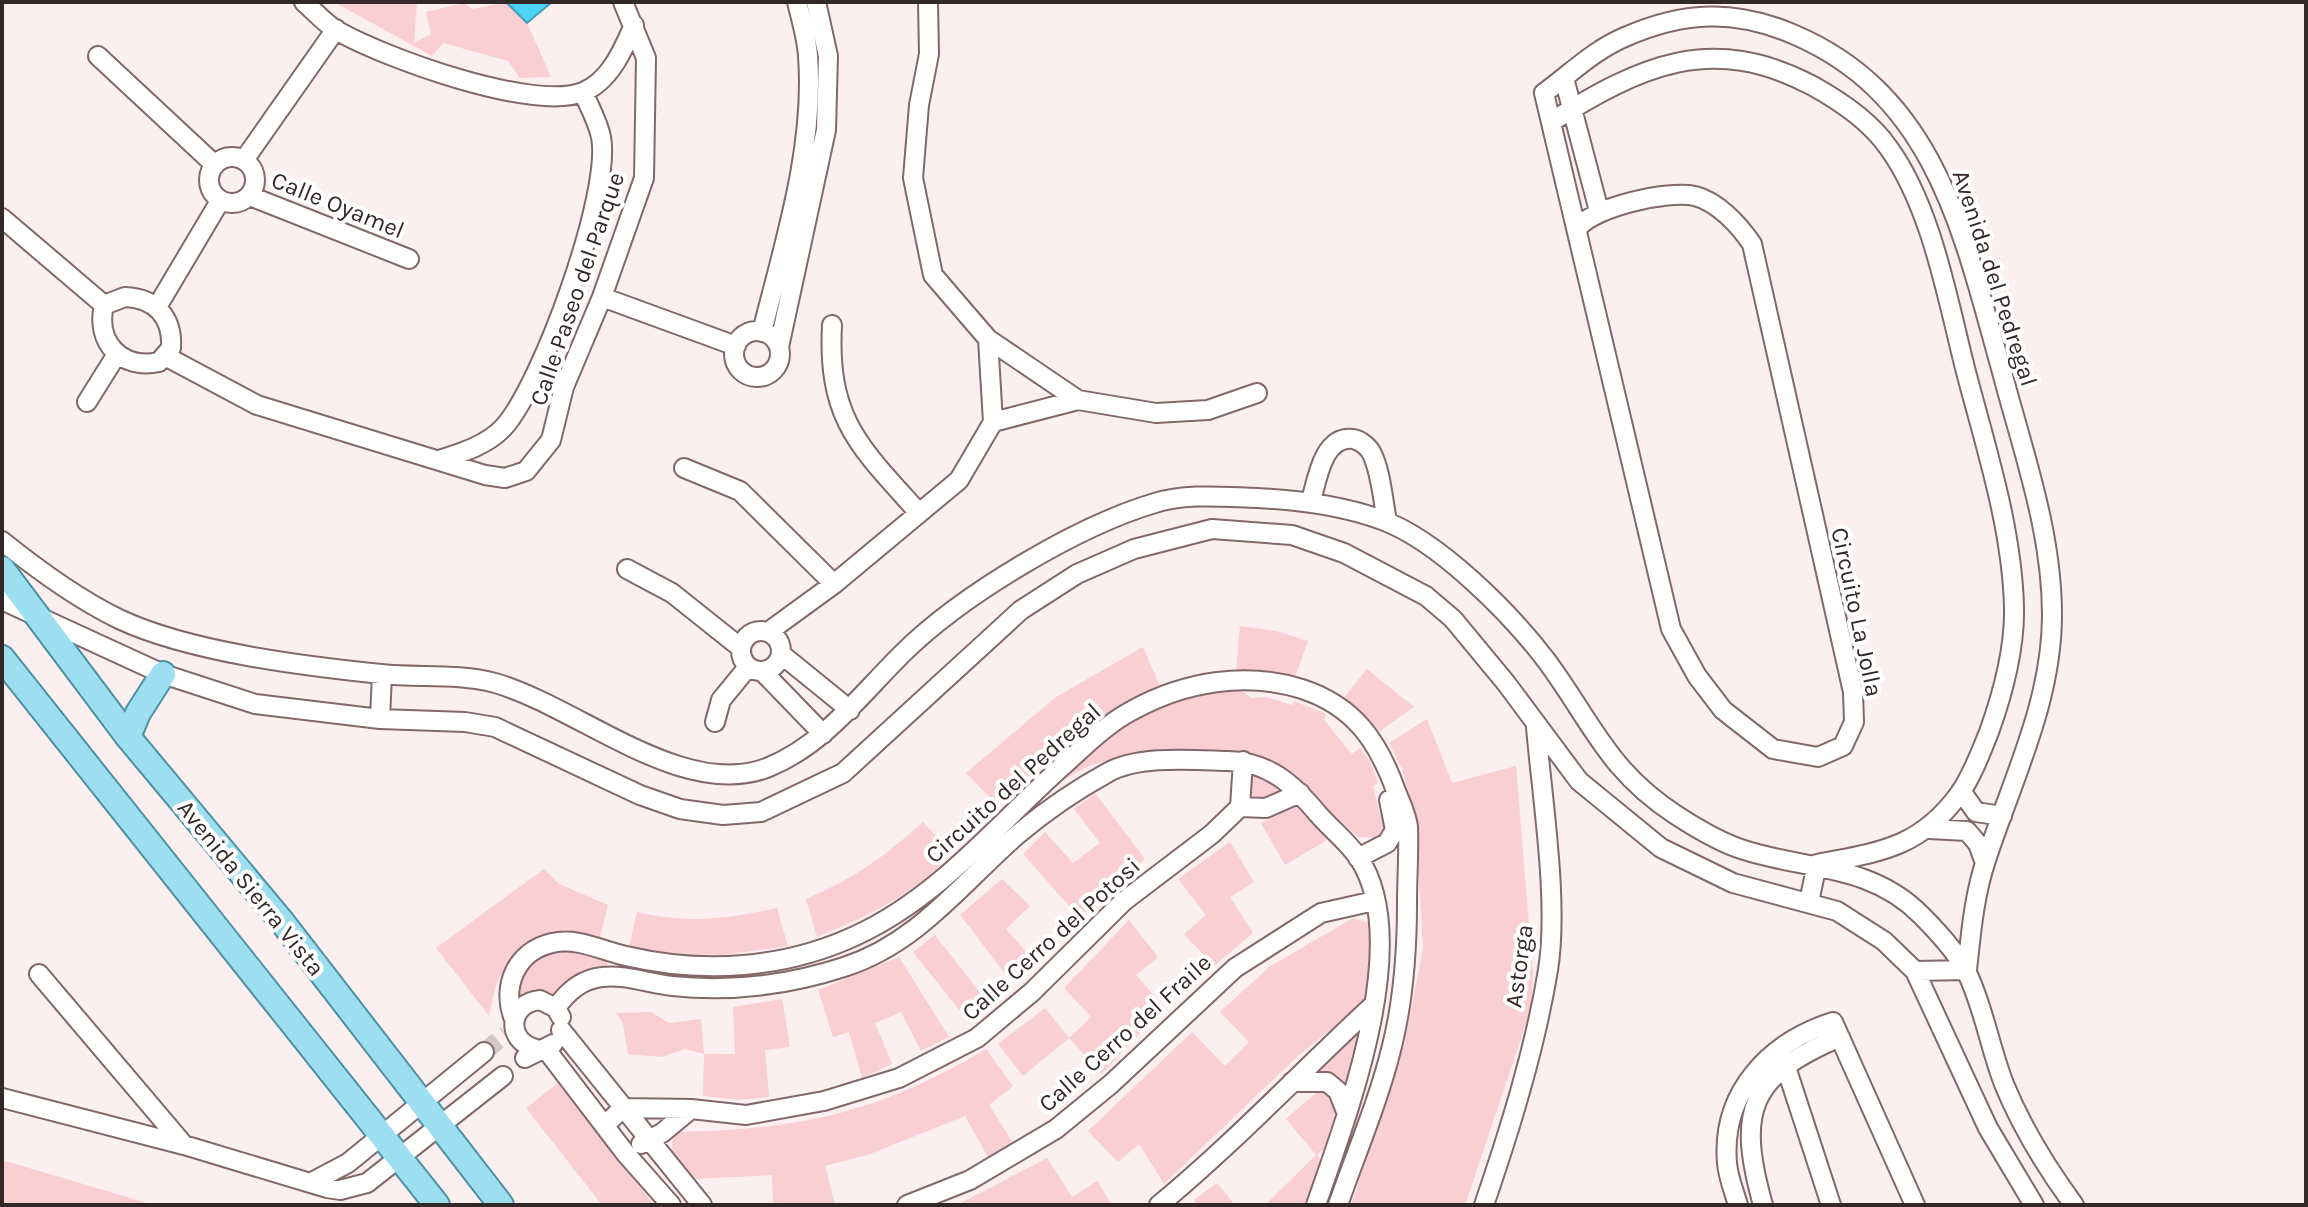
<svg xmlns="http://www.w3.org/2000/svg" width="2308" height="1207" font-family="Karla,sans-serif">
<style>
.green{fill:#f9cfd1}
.water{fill:#4cd3f6;stroke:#44a0b8;stroke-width:2}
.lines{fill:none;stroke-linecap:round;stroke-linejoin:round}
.minor-tunnel{stroke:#d4c7c8;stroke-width:18;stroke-dasharray:18 9;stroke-linecap:butt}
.minor-casing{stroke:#83686a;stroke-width:22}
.major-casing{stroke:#4d91a4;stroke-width:28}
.minor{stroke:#fff;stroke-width:18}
.major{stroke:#9ddff1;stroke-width:24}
.labels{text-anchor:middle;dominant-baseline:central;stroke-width:8;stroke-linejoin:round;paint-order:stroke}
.street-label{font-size:24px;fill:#332828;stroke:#fff}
</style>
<rect width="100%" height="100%" fill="#fceff0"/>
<path class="green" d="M334 2H417L414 43 431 34 426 12 464 3 472 9 506 2 527 23 551 77 520 78 508 61 443 43 432 56Z
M1240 626 1276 631 1308 641 1294 680 1236 671Z
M1143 647 1160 686C1097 714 1048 760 996 804L966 773 1056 697Z
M1367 669 1414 707 1380 731 1342 700Z
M1236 686 1251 698 1266 697 1292 705 1294 701 1326 714 1324 720 1352 754 1360 748 1370 761 1378 783 1373 786 1384 830 1377 838 1358 837 1300 784 1229 754 1199 751 1133 753 1089 766 1046 789 1103 736 1163 702Z
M1427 719 1452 783 1516 766 1533 973 1531 1009 1465 1205H1351L1405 1042 1423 948 1416 820 1402 769 1389 743Z
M1246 763 1299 792 1241 807Z
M1095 793 1145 859 1079 917 1023 854 1045 832 1073 863 1100 843 1074 809Z
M1300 803 1327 840 1285 865 1261 823Z
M923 822 952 853C915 895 867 916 817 937L806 899C855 878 884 857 923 822Z
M1230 842 1254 882 1230 897 1253 933 1214 966 1184 934 1206 915 1178 879Z
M544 869 559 884 608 905 599 942 565 929C541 939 513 954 499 978 494 989 492 1004 489 1016L436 948Z
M1002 879 1030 906 1006 929 1034 961 1010 980 960 915Z
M777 908 788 946 723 955 628 951 637 912C687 924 728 919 777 908Z
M1353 918 1369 923 1371 956 1366 1002 1299 1055 1164 1184 1139 1144 1118 1162 1088 1131 1192 1032 1225 1066 1249 1042 1220 1012 1269 967Z
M1129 920 1158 957 1136 975 1164 1007 1102 1074 1069 1038 1023 1076 998 1044 1045 1008 1069 1038 1091 1017 1064 988Z
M935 935 985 999 964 1016 913 952Z
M557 944 608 959 606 972 515 1012C515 967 517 965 557 944Z
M899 957 949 1037 921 1051 901 1012 875 1023 892 1064 862 1078 849 1032 833 1037 818 990Z
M782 999 790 1047 765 1050 769 1097 739 1100 703 1096 704 1054 685 1049 662 1057 628 1054 623 1023 616 1013 651 1012 669 1023 701 1019 704 1054H735L733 1007Z
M1371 1008 1348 1108 1340 1090 1303 1079Z
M986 1049 1013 1086 989 1105 1013 1143 988 1157 965 1116 870 1154 825 1166 835 1205H773L772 1175 695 1179 672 1154 673 1132C798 1130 877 1114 986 1049Z
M558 1083 654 1205H602L526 1108Z
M1317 1092H1327L1337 1108 1324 1149 1317 1155 1322 1161 1308 1205H1265L1316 1155 1286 1119Z
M1047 1158 1072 1197 1097 1181 1112 1205H957Z
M2 1160 154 1205H2Z
M1217 1183 1235 1205H1198L1194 1200Z"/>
<path class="water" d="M506 2H552L527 23Z"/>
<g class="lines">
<path class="minor-tunnel" d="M484 1052 506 1034"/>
<g class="minor-casing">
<path id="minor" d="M304 2C314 11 325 23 336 30 382 57 533 112 583 92 610 81 623 50 634 25
M928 2 929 54 919 105 913 178 933 275 988 339 1078 400 1156 413 1208 410 1257 393
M98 56 215 165
M1564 78 1599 211
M1551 122C1640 66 1711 32 1813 86 1840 101 1870 121 1888 147 1932 207 1948 302 1966 372 1986 448 2012 528 2014 607 2015 649 2003 693 1989 732 1981 752 1972 776 1960 793 1920 848 1880 852 1817 864L1809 902
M209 180a23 23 0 1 1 46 0a23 23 0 1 1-46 0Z
M244 160 336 29
M250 196 409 259
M2 218 104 305
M1577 229C1592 207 1668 190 1695 196 1718 202 1739 225 1752 244L1853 692 1854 722 1843 746 1818 757 1773 749 1723 710 1697 676 1671 629 1544 93C1570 74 1594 50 1625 37 1684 11 1736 9 1795 35 1937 96 1964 237 2002 372 2023 452 2052 531 2052 615 2052 702 2012 780 1986 860 1974 896 1971 933 1967 970L1915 971
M125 297C155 298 173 317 171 348L159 362C122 370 95 343 104 305Z
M602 297 736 346
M157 307 220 201
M832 325C827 420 860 447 919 513
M734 354a23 23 0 1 1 46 0a23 23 0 1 1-46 0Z
M762 332C784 244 815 148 808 56 807 38 801 19 797 2
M779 347 826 130 828 56 816 2
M167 357 257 405 485 475 505 478 526 471 551 440 564 387 602 297 644 178 646 58 623 2
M87 402 117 354
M993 422 1078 400
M439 460C461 453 487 445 503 428 542 386 612 192 601 137 598 122 589 106 583 92
M684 468 740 491 834 584
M1311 501C1317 480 1323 435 1353 439 1360 440 1369 447 1372 454 1381 472 1383 501 1387 521
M2 541C38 570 78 599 119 619 189 652 303 666 381 674 419 678 458 673 495 683 577 706 684 802 769 767 825 744 862 693 904 652 962 595 1077 526 1155 503 1187 493 1224 497 1257 498 1300 500 1341 505 1382 520 1439 541 1510 613 1546 660 1592 722 1607 770 1676 815 1696 828 1721 843 1744 850 1806 870 1871 864 1921 915 1937 931 1959 954 1968 975 1984 1009 1990 1048 2004 1084 2022 1128 2046 1167 2074 1205
M627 569 672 593 741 648
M2 600 163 674 255 704 380 719 465 722 495 727 640 795 680 809 723 815 761 812 843 773 1021 610 1077 574 1134 549 1212 529 1292 535 1344 553 1426 596 1453 619 1506 683 1579 781 1661 848 1733 883 1837 911 1884 941 1915 971 1988 1128 2034 1205
M741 651a20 20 0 1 1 40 0a20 20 0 1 1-40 0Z
M768 632 834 584 959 480 993 422 988 339
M781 654 850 710
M762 671 823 734
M380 719 382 674
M715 722 721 700 748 667
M1961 791 1976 812 2002 816
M1240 807 1266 808 1300 793
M1929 829 1967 831 1978 844 1985 863
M1358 858 1387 843 1395 830 1389 800
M39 974 184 1145
M556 1008C567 992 582 979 602 977 625 974 650 984 672 986 730 992 789 985 844 967 917 944 962 883 1017 835 1044 812 1076 790 1107 773 1138 755 1193 760 1228 761 1269 762 1293 784 1318 814 1330 828 1347 841 1358 857 1415 940 1346 1118 1316 1205
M514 1019C501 987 516 951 552 943 578 937 602 951 626 956 703 974 785 969 857 935 941 896 999 822 1067 762 1088 743 1108 723 1133 710 1184 682 1246 671 1302 689 1354 706 1378 741 1396 791 1400 802 1407 815 1408 827 1409 852 1407 878 1407 903 1407 952 1404 998 1392 1046 1379 1100 1356 1153 1338 1205
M561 1030 702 1205
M545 1048 626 1154 671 1205
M536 1049C505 1041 508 1003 540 1000L556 1008 561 1017
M525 1058 553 1044
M1785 1064 1831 1205
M1292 1082H1327L1338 1091 1347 1114
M2 1098 184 1145 327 1188 340 1190 367 1183 503 1076
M605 1125 623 1108 691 1109 746 1115 824 1101 899 1078 977 1038 1032 992 1124 901 1212 834 1240 807 1243 761
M641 1144 662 1133 691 1109
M314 1181 348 1163 484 1052
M907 1205 970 1180 1056 1129 1111 1084 1235 968 1321 913 1374 901
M1159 1205C1234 1143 1300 1073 1371 1007
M1484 1205C1510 1129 1535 1049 1548 970 1559 902 1542 798 1536 727
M1738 1205C1734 1191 1728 1177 1727 1163 1721 1092 1770 1042 1833 1022L1915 1205
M1763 1205C1737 1112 1748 1076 1840 1037"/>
</g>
<g class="major-casing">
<path id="major" d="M2 569 128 737 283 923 501 1205
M2 658 437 1205
M128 737 138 713 163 674"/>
</g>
<use href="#minor" class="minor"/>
<use href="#major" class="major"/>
</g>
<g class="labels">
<g class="street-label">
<text transform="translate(338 205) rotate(22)">Calle Oyamel</text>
<text transform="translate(1995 278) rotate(72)">Avenida del Pedregal</text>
<text transform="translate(577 289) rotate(-71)">Calle Paseo del Parque</text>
<text transform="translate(1857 612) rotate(78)">Circuito La Jolla</text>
<text transform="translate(1013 783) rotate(-42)">Circuito del Pedregal</text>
<text transform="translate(251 888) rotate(51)">Avenida Sierra Vista</text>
<text transform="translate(1051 939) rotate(-42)">Calle Cerro del Potosi</text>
<text transform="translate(1519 966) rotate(-82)">Astorga</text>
<text transform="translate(1125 1033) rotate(-42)">Calle Cerro del Fraile</text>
</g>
</g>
<rect width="2308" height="1207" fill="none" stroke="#332828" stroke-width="8"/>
</svg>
